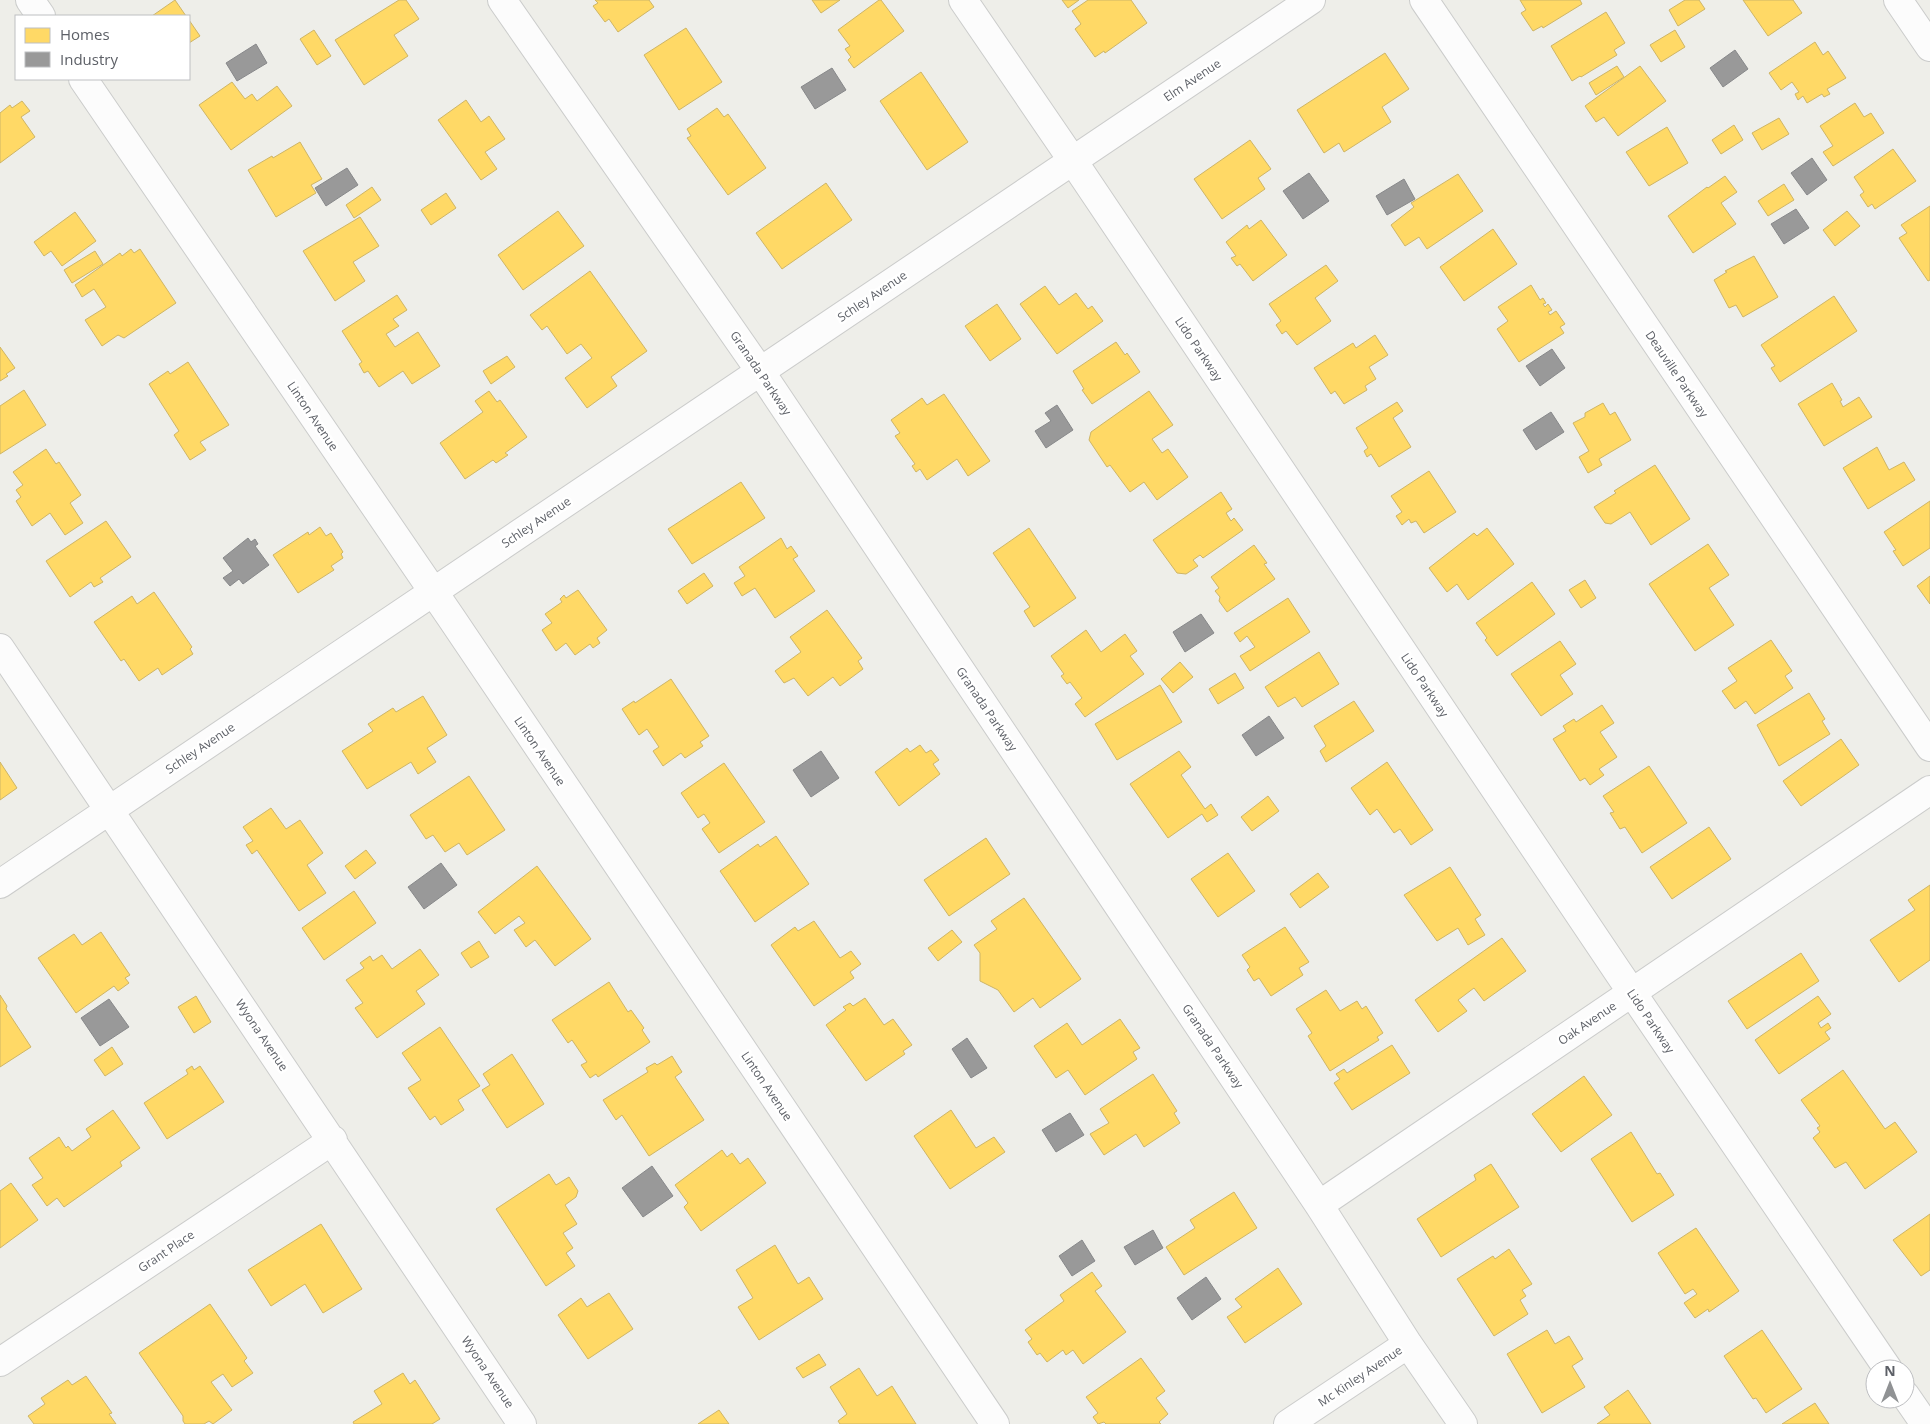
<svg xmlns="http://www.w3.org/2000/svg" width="1930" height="1424" font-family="'Open Sans',sans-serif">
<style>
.homes{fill:#ffd966;stroke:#ceb566}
.industry{fill:#999;stroke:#87888a}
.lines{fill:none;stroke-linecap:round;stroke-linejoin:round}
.minor-casing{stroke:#cbcccb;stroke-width:30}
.minor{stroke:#fcfcfc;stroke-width:28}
.labels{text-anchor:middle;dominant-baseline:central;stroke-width:5;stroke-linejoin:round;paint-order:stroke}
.street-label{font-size:12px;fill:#5d6067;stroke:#fff}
</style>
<rect width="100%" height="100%" fill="#eeeee9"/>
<path class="homes" d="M175 0 186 16H152Z
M399 0H406L419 19 394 35 408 56 364 85 335 40Z
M595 0H649L654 7 618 32 609 19 605 22 593 6 598 3Z
M812 0H840L821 13Z
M879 0H881L904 31 854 68 848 60 851 57 845 49 850 46 838 30Z
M1062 0H1079L1068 8Z
M1088 0H1131L1147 23 1105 53 1104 51 1095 57 1075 29 1081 24 1072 11Z
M1520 0H1580L1582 4 1543 28 1542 26 1533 31 1521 13 1526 10Z
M1685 0H1699L1705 9 1678 26 1669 10Z
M1743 0H1793L1802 13 1768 36Z
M1606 12 1625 43 1614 50 1617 55 1581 77 1580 76 1572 81 1551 46Z
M189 20 200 36 189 43Z
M686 28 722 82 679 110 644 55Z
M314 30 331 56 317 65 300 39Z
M1675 30 1685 47 1661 62 1650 45Z
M1815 42 1823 55 1828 51 1846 78 1827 89 1830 94 1824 97 1822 94 1807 103 1803 96 1798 100 1795 94 1799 92 1792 82 1781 90 1769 73Z
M1385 53 1409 89 1382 107 1391 122 1344 152 1339 143 1324 153 1297 110Z
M1617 66 1624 77 1596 95 1589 83Z
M1640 66 1666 101 1618 136 1604 117 1596 122 1585 106Z
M921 72 968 142 927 170 880 101Z
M232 82 245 99 252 94 257 101 277 86 292 106 231 150 199 105Z
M466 100 481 122 489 116 505 139 485 152 497 169 481 180 438 120Z
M22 101 30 111 21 117 35 137 0 163V113L10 105 12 108Z
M1855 103 1864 117 1871 113 1884 133 1833 166 1823 152 1833 146 1820 126Z
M717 108 724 117 728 114 766 168 728 195 687 138 691 136 687 129Z
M1779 118 1789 134 1762 150 1752 133Z
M1734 125 1743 140 1721 154 1712 140Z
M1667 127 1688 163 1649 186 1626 152Z
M1250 140 1271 169 1258 178 1265 189 1222 219 1194 179Z
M300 142 322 179 311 185 316 193 276 217 248 170 272 156 273 158Z
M1893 149 1916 181 1875 209 1872 204 1868 207 1860 195 1864 192 1854 177Z
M1458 174 1483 211 1427 249 1419 237 1405 246 1391 225 1414 207 1411 203Z
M1725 176 1737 192 1721 203 1736 224 1693 253 1668 216 1707 187 1708 188Z
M826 183 852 220 782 269 756 233Z
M1784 184 1794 200 1768 216 1758 201Z
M372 187 381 200 354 218 346 205Z
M446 193 456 208 431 225 421 210Z
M1930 206V280L1928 281 1899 238 1907 233 1901 225Z
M558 211 584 246 523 290 498 255Z
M1847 211 1860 226 1835 246 1823 230Z
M75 212 96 241 62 266 51 251 44 256 34 242Z
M360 217 379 246 353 262 365 281 335 301 303 251Z
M1261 220 1287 255 1253 281 1240 264 1237 266 1231 258 1236 256 1226 242 1247 225 1249 229Z
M1493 229 1517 264 1464 301 1440 267Z
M131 249 134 253 140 249 176 303 124 338 118 335 102 346 85 320 106 307 94 289 82 297 75 285 120 253 122 256Z
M95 251 103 264 72 283 64 270Z
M1754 256 1778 297 1743 317 1736 305 1729 308 1714 280 1727 272 1725 271Z
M1326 265 1338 281 1315 298 1331 321 1297 345 1286 331 1282 334 1276 325 1281 321 1269 304Z
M590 271 647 351 611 377 617 386 587 408 565 378 592 358 581 344 567 354 547 326 542 330 530 315Z
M1531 285 1540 300 1543 298 1546 303 1543 304 1545 307 1548 304 1552 310 1548 312 1550 315 1556 311 1565 324 1560 327 1564 333 1519 362 1497 329 1508 321 1498 307Z
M1045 286 1059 305 1076 293 1088 309 1092 306 1103 321 1057 354 1020 304Z
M397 295 407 310 393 319 399 326 386 334 395 347 418 332 440 366 412 384 403 371 379 387 368 371 364 373 359 364 362 362 342 331Z
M1834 296 1857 331 1780 382 1771 368 1775 366 1761 345Z
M997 304 1021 339 990 361 965 326Z
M1375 335 1388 355 1369 367 1376 379 1365 386 1367 390 1344 404 1335 391 1331 394 1314 368 1353 343 1356 348Z
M1116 342 1125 355 1127 353 1140 372 1092 404 1082 390 1084 389 1073 371Z
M0 347 15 368 6 374 8 376 0 381Z
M507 356 515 367 491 384 483 371Z
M188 362 229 425 200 442 206 450 190 460 174 435 179 431 149 384 168 371 170 374Z
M1832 383 1842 400 1840 401 1843 407 1859 397 1872 417 1824 446 1798 404Z
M24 390 46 425 0 454V406Z
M489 391 497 402 500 400 527 437 505 453 508 455 496 463 493 460 465 479 440 443 483 412 475 401Z
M1149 391 1173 425 1152 439 1162 453 1168 449 1188 477 1157 500 1144 482 1130 492 1110 465 1107 467 1089 440 1091 432Z
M944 394 990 461 968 476 957 459 927 480 920 469 916 472 912 466 915 464 895 436 900 433 891 420 922 398 927 405Z
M1397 402 1403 411 1393 418 1411 447 1379 467 1371 454 1367 457 1364 451 1368 448 1356 428Z
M1603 403 1610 415 1615 412 1631 440 1599 459 1602 465 1588 473 1579 457 1589 451 1573 423 1585 417V413Z
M1877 447 1889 470 1904 462 1915 480 1868 509 1843 468Z
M46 449 56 464 59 462 81 495 70 503 83 523 65 535 50 513 32 526 16 501 21 497 16 490 23 485 13 472Z
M1655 465 1690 519 1651 545 1630 512 1611 524 1605 523 1594 507 1616 493 1614 491Z
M1429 471 1456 512 1424 533 1416 521 1411 523 1409 519 1402 525 1396 516 1402 512 1391 496Z
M741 482 765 518 692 564 668 529Z
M1221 492 1232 509 1226 513 1231 521 1234 518 1243 530 1203 558 1200 555 1193 560 1198 566 1186 574 1177 573 1153 540Z
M1930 501V548L1903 566 1893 551 1896 550 1884 532Z
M106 521 131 557 100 578 103 582 94 587 91 582 70 597 46 561Z
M320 527 326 536 331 533 343 552 341 554 343 558 331 566 334 570 298 593 273 555 308 532 309 535Z
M1029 528 1076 598 1034 627 1024 611 1030 607 993 553Z
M1487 528 1514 564 1468 600 1457 584 1447 592 1429 568 1474 533 1477 536Z
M781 538 787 549 791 546 798 556 793 559 815 591 775 618 755 588 742 596 734 583 745 576 739 567Z
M1708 544 1729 575 1709 588 1734 625 1695 651 1649 584Z
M1254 545 1267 563 1264 564 1275 579 1227 612 1219 601 1220 597 1215 591 1219 588 1211 577Z
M704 573 713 586 687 604 678 591Z
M1930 576V604L1917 586Z
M1585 580 1596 598 1581 608 1569 590Z
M1532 582 1555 614 1497 656 1485 640 1487 638 1476 623Z
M578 590 607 630 597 638 600 643 593 648 590 644 575 655 566 643 556 651 542 630 552 623 545 614 562 602 560 599 564 595 566 598Z
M154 592 192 647 190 649 193 654 162 675 158 668 139 681 124 659 121 661 94 622 132 596 137 604Z
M1288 598 1310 632 1250 671 1240 656 1255 647 1247 636 1240 642 1234 633Z
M827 610 862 658 858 661 863 669 840 686 833 677 808 696 794 678 784 683 775 671 801 652 790 637Z
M1086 630 1101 652 1125 634 1137 651 1130 656 1144 674 1085 717 1075 704 1082 698 1070 682 1067 684 1061 676 1064 674 1051 656Z
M1771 640 1792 671 1785 676 1793 688 1755 714 1746 701 1735 709 1722 691 1737 681 1728 668Z
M1560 641 1576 664 1560 675 1573 694 1541 716 1511 674Z
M1319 652 1339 684 1302 707 1295 697 1278 707 1265 687Z
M1180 662 1193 677 1173 693 1161 679Z
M1235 673 1244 688 1218 704 1209 689Z
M671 679 709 736 700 742 703 746 685 758 681 753 663 766 653 751 659 747 647 729 639 735 622 709 634 701 635 703Z
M1160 685 1182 722 1117 760 1095 724Z
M1809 693 1825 719 1822 721 1830 734 1779 766 1757 725Z
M423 696 447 735 427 748 436 762 418 774 411 762 367 789 342 751 373 731 368 724 393 708 396 712Z
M1354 701 1374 731 1326 762 1320 751 1326 746 1314 726Z
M1602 705 1614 723 1600 732 1617 757 1599 769 1604 775 1590 785 1585 778 1580 781 1553 739 1566 731 1563 726 1574 719 1576 722Z
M1841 739 1859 765 1801 806 1783 781Z
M920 745 926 753 931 750 939 760 933 764 940 774 899 806 875 772 907 748 910 752Z
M1179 751 1191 767 1181 775 1205 809 1211 804 1218 815 1207 822 1202 814 1168 838 1130 784Z
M0 762 17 788 0 800Z
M1387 762 1433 830 1411 845 1400 829 1394 833 1377 809 1370 815 1351 788Z
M724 763 765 822 719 853 702 829 710 823 704 814 698 818 681 793Z
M1649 766 1687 823 1642 853 1625 827 1620 829 1610 813 1614 812 1603 796Z
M469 776 505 830 467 855 459 843 445 852 433 835 426 839 410 815Z
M1268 796 1279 811 1252 831 1241 817Z
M271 808 286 829 300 820 323 853 307 865 326 893 299 911 257 850 252 854 246 845 253 841 243 827Z
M1709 827 1731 859 1672 899 1650 867Z
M776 836 809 884 755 922 720 871 758 844 760 847Z
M986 838 1010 874 949 916 924 880Z
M366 850 376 863 355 879 345 866Z
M1228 853 1255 891 1218 917 1191 879Z
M537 866 591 939 555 966 535 940 526 947 514 930 525 923 519 916 495 934 478 912Z
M1450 867 1481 915 1475 919 1485 935 1468 945 1458 928 1437 941 1404 895Z
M1318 873 1329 887 1300 908 1290 894Z
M1930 885V960L1899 982 1870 940 1915 910 1908 900Z
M354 891 376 923 324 960 302 928Z
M1024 898 1081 979 1040 1008 1033 998 1014 1012 998 990 980 981V953L974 945 997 929 991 921Z
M814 921 840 958 851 951 861 964 850 972 854 978 814 1006 771 945 795 927 798 931Z
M1285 927 1309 962 1299 968 1303 975 1271 996 1259 978 1254 981 1247 970 1250 967 1242 955Z
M952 930 962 942 938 961 928 948Z
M101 932 130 975 125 978 129 983 118 991 114 986 76 1013 38 958 74 934 82 945Z
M1502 938 1526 971 1484 1001 1474 988 1458 1000 1467 1011 1438 1032 1415 1000Z
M479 941 489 957 471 968 461 953Z
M420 949 439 975 416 991 425 1004 377 1038 355 1008 363 1003 346 980 364 968 360 963 370 956 373 961 382 955 392 969Z
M1801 953 1819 981 1747 1029 1728 1001Z
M609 982 628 1012 631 1010 644 1028 642 1030 650 1042 598 1077 596 1074 590 1078 581 1065 587 1062 572 1040 568 1043 552 1020Z
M1326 990 1340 1011 1357 1001 1362 1009 1366 1006 1383 1033 1377 1037 1379 1040 1330 1071 1308 1036 1312 1033 1296 1009Z
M0 995 7 1006 6 1009 31 1047 0 1067Z
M196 996 211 1022 194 1033 178 1007Z
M1818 996 1831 1014 1818 1023 1821 1028 1828 1023 1831 1028 1825 1032 1830 1039 1779 1074 1755 1040Z
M865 998 884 1025 893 1019 912 1045 903 1051 905 1054 866 1081 826 1025 846 1010 843 1007 850 1003 853 1006Z
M1120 1019 1140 1048 1133 1052 1137 1059 1085 1095 1068 1070 1056 1078 1034 1046 1067 1023 1082 1045Z
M440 1027 480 1086 458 1100 464 1110 441 1125 435 1116 430 1120 408 1088 421 1080 402 1053Z
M1392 1045 1410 1073 1352 1110 1334 1083 1340 1079 1336 1074 1344 1069 1347 1073Z
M112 1047 123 1064 105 1076 94 1060Z
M512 1054 544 1104 507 1128 482 1090 490 1085 483 1074Z
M672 1056 682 1072 675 1077 704 1120 649 1156 622 1115 616 1120 603 1100 648 1072 646 1068 655 1063 657 1065Z
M192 1066 194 1070 200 1066 224 1102 167 1139 144 1103 188 1074 186 1070Z
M1843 1070 1885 1129 1895 1122 1917 1152 1865 1189 1846 1162 1835 1168 1813 1138 1820 1132 1817 1128 1820 1126 1801 1100Z
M1153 1074 1177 1111 1174 1113 1180 1123 1144 1147 1136 1134 1104 1155 1090 1134 1109 1123 1100 1109Z
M1584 1076 1612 1115 1561 1152 1532 1114Z
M113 1110 140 1148 120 1162 122 1166 64 1207 57 1198 47 1206 32 1185 43 1178 29 1158 59 1137 66 1148 68 1146 72 1151 91 1137 86 1129Z
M951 1110 976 1148 994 1137 1005 1152 950 1189 914 1136Z
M1631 1132 1657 1174 1660 1173 1674 1195 1632 1222 1591 1159Z
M722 1150 727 1157 732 1153 740 1164 748 1158 766 1183 701 1231 684 1207 688 1203 675 1185Z
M1491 1164 1519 1207 1441 1257 1417 1219 1476 1180 1474 1175Z
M549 1174 556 1185 569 1177 578 1191 576 1197 565 1205 577 1224 563 1233 573 1248 566 1253 575 1266 546 1286 496 1209Z
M11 1183 38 1220 0 1248V1191Z
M1234 1192 1257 1228 1184 1275 1166 1247 1195 1228 1190 1220Z
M1930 1214V1270L1921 1276 1893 1240Z
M321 1224 362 1289 323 1313 305 1284 271 1306 248 1270Z
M1696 1228 1739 1291 1709 1312 1708 1309 1695 1318 1684 1303 1697 1294 1693 1289 1685 1294 1658 1253Z
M775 1245 798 1284 809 1277 823 1299 759 1340 738 1307 753 1298 736 1270Z
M1509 1249 1532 1284 1522 1290 1526 1296 1520 1300 1528 1314 1494 1336 1457 1279 1493 1256 1495 1259Z
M1278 1268 1302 1304 1245 1343 1227 1317 1242 1307 1235 1299Z
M1092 1272 1102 1286 1095 1291 1126 1332 1083 1364 1073 1350 1066 1355 1063 1350 1047 1362 1040 1353 1037 1355 1028 1342 1032 1339 1025 1330 1064 1301 1060 1295Z
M609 1293 633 1329 588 1359 558 1315 581 1298 587 1307Z
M210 1304 247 1358 244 1361 253 1373 232 1387 223 1374 211 1382 232 1410 213 1424 209 1421 204 1424H185L183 1421V1416L139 1353Z
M1547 1330 1555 1344 1569 1336 1583 1359 1572 1366 1585 1387 1542 1413 1507 1354Z
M1762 1330 1802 1389 1766 1413 1756 1398 1753 1399 1724 1356Z
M819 1354 826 1365 803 1378 796 1368Z
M1141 1358 1165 1391 1156 1398 1168 1414 1159 1422 1161 1424H1106L1104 1422 1098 1424 1093 1417 1098 1413 1086 1397Z
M859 1368 877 1396 892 1386 916 1424H840L838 1421 847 1414 830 1387Z
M403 1373 410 1384 415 1380 440 1419 432 1424H354L353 1422 382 1404 374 1391Z
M86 1376 112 1413 109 1414 116 1424H34L28 1416 45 1404 41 1398 68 1380 72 1385Z
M1628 1390 1651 1424H1597L1610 1415 1604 1407Z
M1815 1403 1829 1424H1782Z
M719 1410 729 1424H698Z"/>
<path class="industry" d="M256 44 267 63 237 81 226 63Z
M1735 50 1748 69 1723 87 1710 68Z
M832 68 846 90 815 109 801 87Z
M1812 158 1827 180 1807 195 1791 173Z
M347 168 358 185 326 206 315 188Z
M1309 173 1329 201 1303 219 1283 191Z
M1404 179 1415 199 1387 215 1376 196Z
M1796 209 1809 228 1784 244 1771 224Z
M1552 349 1565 368 1540 386 1526 366Z
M1057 405 1073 430 1046 448 1035 431 1051 421 1045 413Z
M1551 412 1564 432 1536 450 1523 430Z
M248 538 251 542 255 539 258 544 255 546 269 565 243 584 239 579 230 586 223 578 233 571 223 558Z
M1201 614 1214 633 1185 652 1173 632Z
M1269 716 1284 738 1256 756 1242 735Z
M821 751 839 778 811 797 793 770Z
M441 863 457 885 424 909 408 887Z
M109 999 129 1027 100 1046 81 1018Z
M967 1038 987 1068 971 1078 952 1049Z
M1070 1113 1084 1135 1056 1152 1042 1130Z
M652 1166 673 1196 643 1217 622 1188Z
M1153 1230 1163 1248 1135 1265 1124 1247Z
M1082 1240 1095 1261 1072 1276 1059 1256Z
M1206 1277 1221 1299 1192 1320 1177 1298Z"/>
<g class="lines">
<g class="minor-casing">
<path id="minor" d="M30 0 41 16
M502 0 760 371 1319 1205 1408 1344 1463 1424
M963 0 1073 161 1618 972 1888 1369
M1424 0 1930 747
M1898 0 1930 47
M83 79 452 619 995 1424
M0 648 522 1424
M0 884 1311 0
M1319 1205 1930 790
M0 1362 333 1140
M1905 1395 1925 1424
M1288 1424 1408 1344"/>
</g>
<use href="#minor" class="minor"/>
</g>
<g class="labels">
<g class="street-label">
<text transform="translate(1192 80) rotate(-34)">Elm Avenue</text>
<text transform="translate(872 296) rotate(-34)">Schley Avenue</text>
<text transform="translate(1199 349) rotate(56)">Lido Parkway</text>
<text transform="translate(761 373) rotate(56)">Granada Parkway</text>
<text transform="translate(1677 374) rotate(56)">Deauville Parkway</text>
<text transform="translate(313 416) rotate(56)">Linton Avenue</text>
<text transform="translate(536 522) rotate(-34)">Schley Avenue</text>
<text transform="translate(1425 685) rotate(56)">Lido Parkway</text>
<text transform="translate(987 709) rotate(56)">Granada Parkway</text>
<text transform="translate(200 748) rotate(-34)">Schley Avenue</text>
<text transform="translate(540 751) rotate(56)">Linton Avenue</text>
<text transform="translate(1651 1021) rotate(56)">Lido Parkway</text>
<text transform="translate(1587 1023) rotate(-34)">Oak Avenue</text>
<text transform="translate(262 1035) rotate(56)">Wyona Avenue</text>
<text transform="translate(1213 1046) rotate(56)">Granada Parkway</text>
<text transform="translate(767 1086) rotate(56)">Linton Avenue</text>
<text transform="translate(166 1251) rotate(-34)">Grant Place</text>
<text transform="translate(488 1372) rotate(56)">Wyona Avenue</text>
<text transform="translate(1360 1376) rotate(-34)">Mc Kinley Avenue</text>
</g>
</g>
<rect x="15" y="15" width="175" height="65" fill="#ffffff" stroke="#bebfc2"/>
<rect x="25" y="28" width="25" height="15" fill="#ffd966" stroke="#bebfc2"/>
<text x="60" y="40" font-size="15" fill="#5d6067">Homes</text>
<rect x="25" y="52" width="25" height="15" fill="#999999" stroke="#bebfc2"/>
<text x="60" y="65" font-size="15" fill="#5d6067">Industry</text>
<g transform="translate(1890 1384)"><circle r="24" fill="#ffffff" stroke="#bebfc2"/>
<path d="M0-4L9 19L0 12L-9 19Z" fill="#909294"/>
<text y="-8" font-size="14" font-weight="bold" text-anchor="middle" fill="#5d6067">N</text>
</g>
</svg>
